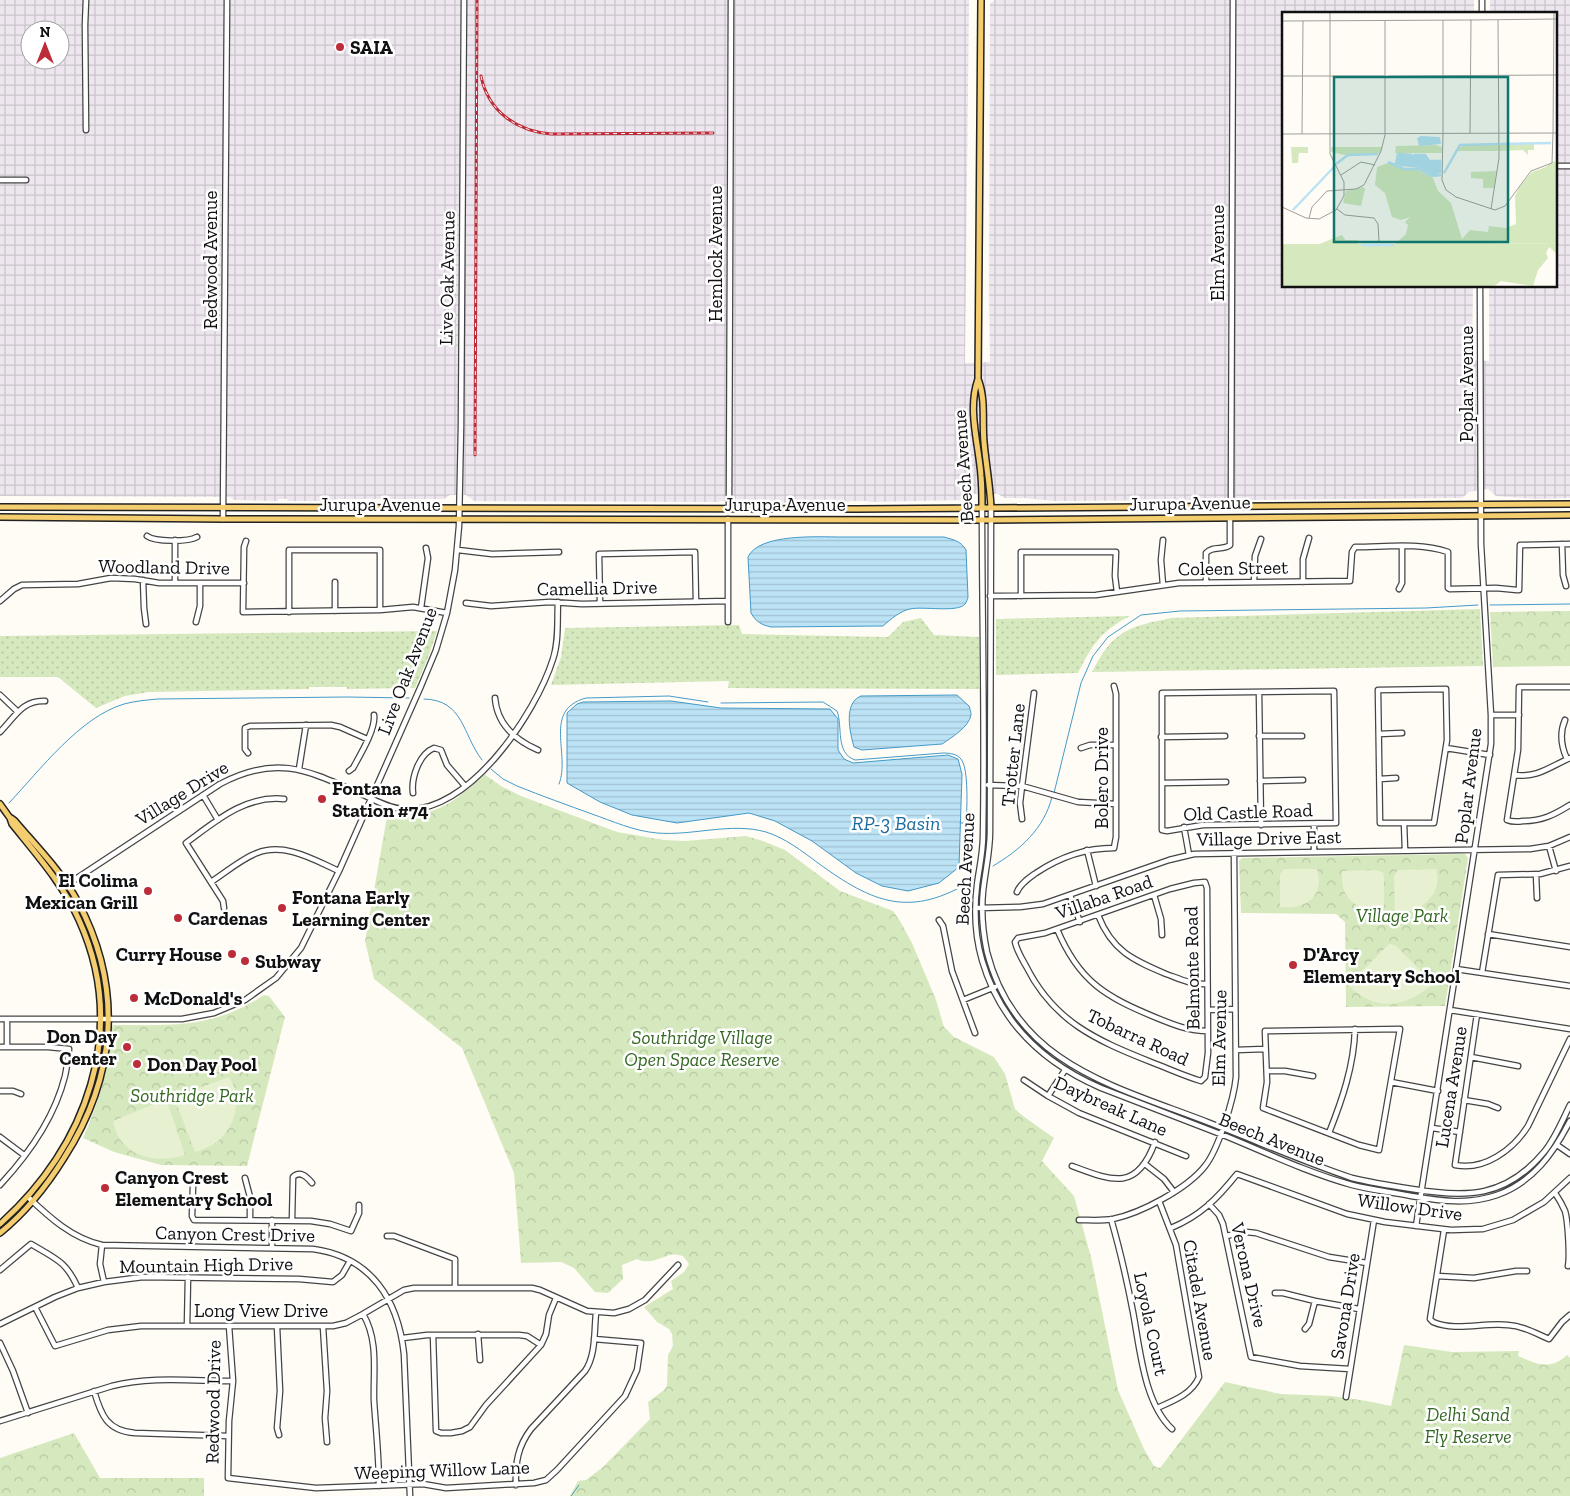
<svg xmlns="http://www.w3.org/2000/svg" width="1570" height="1496" font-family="'Zilla Slab',serif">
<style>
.industrial{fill:url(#industrial-grid);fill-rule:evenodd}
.grass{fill:url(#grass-dots)}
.park{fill:url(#park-crowns)}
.pitch{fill:#e7f0d0}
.water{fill:url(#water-rules);stroke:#449ac9}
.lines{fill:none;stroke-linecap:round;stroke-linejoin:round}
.stream{stroke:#449ac9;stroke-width:1}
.minor-casing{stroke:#444;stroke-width:7}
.major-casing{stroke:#222;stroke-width:8}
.minor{stroke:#fff;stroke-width:4.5}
.major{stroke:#f4cd6f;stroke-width:5}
.rail-casing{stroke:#bd2c39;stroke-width:3}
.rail{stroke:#fff;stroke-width:1;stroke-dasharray:4;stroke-linecap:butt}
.poi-dot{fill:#bd2c39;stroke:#fff;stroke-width:2}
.labels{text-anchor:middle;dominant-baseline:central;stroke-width:5;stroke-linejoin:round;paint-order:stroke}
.poi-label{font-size:19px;font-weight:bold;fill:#111;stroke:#fff;text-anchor:start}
.street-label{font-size:19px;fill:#111;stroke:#fff}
.park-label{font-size:19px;font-style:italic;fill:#336722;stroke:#fff}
.water-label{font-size:20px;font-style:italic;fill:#1c6ca0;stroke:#fff}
.inset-river{fill:none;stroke:#bbe2f5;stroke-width:2.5}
.inset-road{fill:none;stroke:#a09e9a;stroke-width:1}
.view{fill:#0f766e;fill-opacity:0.15;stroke:#0f766e;stroke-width:2.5}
.inset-edge{fill:none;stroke:#111;stroke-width:2.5}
</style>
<defs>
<pattern id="industrial-grid" width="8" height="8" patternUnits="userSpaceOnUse" patternTransform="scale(1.25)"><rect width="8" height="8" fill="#ede6ee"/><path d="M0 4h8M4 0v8" fill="none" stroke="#cac4cb"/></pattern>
<pattern id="grass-dots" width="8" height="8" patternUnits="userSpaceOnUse" patternTransform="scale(1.25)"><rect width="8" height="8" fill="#d6e9be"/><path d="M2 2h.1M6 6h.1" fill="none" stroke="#b7c7a2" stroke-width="1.8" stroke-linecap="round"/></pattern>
<pattern id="park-crowns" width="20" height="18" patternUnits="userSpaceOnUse" patternTransform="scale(1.25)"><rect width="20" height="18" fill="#d6e9be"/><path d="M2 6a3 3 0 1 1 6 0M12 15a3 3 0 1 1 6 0" fill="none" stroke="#b7c7a2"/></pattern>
<pattern id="water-rules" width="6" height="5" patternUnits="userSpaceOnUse" patternTransform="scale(1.25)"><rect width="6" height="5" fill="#bbe2f5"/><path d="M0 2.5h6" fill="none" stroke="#a0c1d1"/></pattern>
</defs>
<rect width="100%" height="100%" fill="#fffcf5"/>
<path class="industrial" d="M0 0H969L965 363 990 362 989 290 990 4 994 0H1474V14H1284V286H1473L1472 360 1489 361V286H1556V14H1490V0H1570V498L1537 499 1496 496 1488 489 1469 492 1462 498 1244 500 1242 498H1217L1214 500 1054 501 1024 498H1005L998 494H973L967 500 869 502 866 501H851L847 502 813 503 739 502 736 500 721 501 717 502 474 501 466 495H450L444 499H338L336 501H288L287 499H278V501L234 500 230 497 0 496ZM30 30H60V60H30Z"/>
<path class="grass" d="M1480 609 1483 666 1092 672C1113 631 1127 627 1171 618Z
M1130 616C1101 631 1092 645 1078 673L996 675V619Z
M921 618 934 635 979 637V689L728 688 729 681 551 685 561 657 565 628 739 625 742 634 888 637 903 622Z
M437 631 427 660 415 688 347 689V687H309V689L149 692 125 696 96 708 58 677H0V636Z"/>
<path class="park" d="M1570 611V666L1493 667 1490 612Z
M484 774 501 786 521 796 617 832 664 840 685 841 746 836 763 841 785 850 840 891 893 911 900 921 912 943 936 1000 944 1027 954 1037 994 1057 1005 1074 1015 1109 1023 1116 1054 1138 1042 1161 1074 1196 1091 1257 1118 1390 1144 1449 1154 1466 1160 1468 1225 1382 1281 1394 1332 1396 1367 1401 1391 1406 1404 1345 1452 1352 1519 1351 1518 1356C1538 1364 1549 1371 1567 1355L1570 1358V1496H570L578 1481 586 1480 603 1467 650 1419 648 1402 664 1390 667 1386 668 1355 673 1346 672 1334 669 1329 657 1322 644 1307 673 1289 671 1281 684 1272 689 1264 683 1256C679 1255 674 1254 670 1255 659 1258 648 1265 637 1259L622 1265 623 1279 608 1293 595 1292 574 1268 561 1262 521 1263 514 1173 462 1048 374 979 365 941 388 811C432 822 455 802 484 774Z
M1465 854 1468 858 1445 1006 1346 1007 1345 922 1336 914 1241 913 1239 861 1242 858Z
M264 995 269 996 285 1017 247 1166 161 1165 114 1152 83 1138C99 1102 110 1067 111 1027L114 1025C173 1025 212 1029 264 995Z
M74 1433 100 1478H204V1496H0V1458Z"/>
<path class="pitch" d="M1284 869H1317C1325 896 1306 910 1280 907V874Z
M1436 869C1444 895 1419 914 1395 913L1394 876 1398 870Z
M1375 870 1383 872 1384 877V913C1368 914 1347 904 1343 887 1342 882 1342 876 1342 871Z
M1389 944 1395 945 1432 982 1431 986C1403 1008 1375 1012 1348 985Z
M229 1077C244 1098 235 1127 217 1142 210 1147 203 1149 195 1152L177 1105 175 1099 177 1096Z
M164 1100 168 1104 185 1155C155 1165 119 1156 113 1121Z"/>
<path class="water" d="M842 537H944C954 540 961 541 966 550L968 597C968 598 966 603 965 604 958 613 923 606 910 609 900 611 891 619 883 626L771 627C762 625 756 622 751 613L748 557C759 533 819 537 842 537Z
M957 695 969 706C970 709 971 712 971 715 969 727 951 738 942 744L862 750 854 747C850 733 843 703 861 696Z
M671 701 721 708 830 709 838 719V750L844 759 853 763 948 755 958 759 962 774 959 867 939 883 908 891 882 886 856 873 812 841 775 821 749 813 677 823 632 815 600 802 567 783V713L577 704 583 702Z"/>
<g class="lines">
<path class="stream" d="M1490 605 1570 604
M424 699C464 700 462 734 482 760
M721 703 823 702 837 711C843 727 835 753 855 760L943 753C950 753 957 754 961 759 972 772 965 847 962 865
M491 769 503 779 517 786C542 796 567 805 592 814 612 821 634 831 657 833 693 836 731 822 766 832 785 838 802 851 818 863 873 903 910 919 973 880
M559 784C571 754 542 710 586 698L669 696 708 702
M1054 793 1081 683 1093 656 1108 637 1141 615 1180 611 1426 608 1478 605
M9 803C40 770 80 717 124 704 135 701 147 700 158 699L347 697 409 698
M960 823H966
M993 866C1020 850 1044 829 1052 797
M571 1496 579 1485"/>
<g class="minor-casing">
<path id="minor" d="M1482 14V0
M86 130 85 25 86 0
M1556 166H1570
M0 180H26
M1231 506 1233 0
M982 508C982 617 985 727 983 836 983 853 979 869 977 885 974 910 975 936 982 960 1000 1022 1043 1063 1101 1088 1143 1104 1186 1121 1228 1137 1269 1154 1309 1173 1352 1185 1371 1190 1392 1192 1411 1196 1441 1201 1468 1205 1497 1195 1533 1182 1553 1154 1570 1121
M991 508 990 832C990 852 985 872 983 892 981 912 983 933 987 952 1016 1065 1115 1086 1210 1123 1257 1141 1304 1162 1352 1178 1372 1183 1392 1186 1412 1189 1466 1198 1506 1198 1544 1152 1555 1139 1562 1121 1570 1105
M729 509 731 0
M223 519 227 0
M147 536C155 542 188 542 197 537
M1163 540 1161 560 1163 585
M246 541 244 547 243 612 380 610 413 607 447 613
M1562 544 1563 575 1566 586
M458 550 492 554 559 552
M143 580 144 608 146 624
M335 582V611
M1254 582 1255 556 1261 539
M1303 582V559L1309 538
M175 583V540
M1206 583V553C1213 545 1223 551 1230 545V518
M1399 589 1402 583V547
M990 596 1096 595 1179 583 1350 581 1352 552 1355 547C1385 547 1419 542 1448 552V588L1450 589 1496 588 1517 590H1519L1520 545 1570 544
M1021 596V552H1116L1115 576 1117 592
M0 601 14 589 22 585 78 584 111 578 135 579 159 583H244
M466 603 491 606 550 602 582 604 728 601
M600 603 599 554 695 552 696 602
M421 608 428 558 426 548
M289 612V550H380V610
M196 622 200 606V583
M728 622V519
M1570 687H1519L1518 750 1507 820C1512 822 1517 822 1523 821 1542 821 1554 815 1570 805
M1446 689 1447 740 1434 823H1380L1378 690Z
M1334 691 1336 823 1203 825 1167 831 1162 830V693Z
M1259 692 1261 825
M0 695 18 712
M495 698C497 724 515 740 538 750
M1491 715H1519
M1565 720C1559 734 1561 746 1567 759
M0 732C15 717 22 700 45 701
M1379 734 1402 733
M1259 736H1302
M1161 737 1225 736
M1081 748 1090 745H1116
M1446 748 1490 755
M248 753 245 749V728L250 726 331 725 340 727 367 739
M299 769 306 725
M349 771 353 768C360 755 376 729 374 715
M1514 775C1538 778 1549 767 1570 758
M1380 779 1396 778
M1260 781 1303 780
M1162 783 1226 782
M988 785 1022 786 1078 802 1116 804
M413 793C411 778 419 754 434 748L441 750 447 765 465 786
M203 795 218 820
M1022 819 1020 803 1022 786 1034 693
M1404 823 1405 850
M1314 824V852
M1184 827 1189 855
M1549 846 1556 871
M1087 850 1096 886
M1536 874 1537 898
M211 882C225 873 241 859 257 853 285 842 314 860 339 871
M1205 882 1207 888 1208 1053 1205 1077 1201 1081C1184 1076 1167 1068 1151 1062 1096 1040 1054 1022 1026 966 1022 959 1017 951 1015 942L1018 938 1045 933 1170 889 1194 883Z
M62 888 220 784C277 754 307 770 361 794 375 800 388 808 403 809 468 816 536 713 553 659 559 641 557 621 558 602
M1017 892C1020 884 1029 878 1036 873 1060 857 1085 848 1114 848L1116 837V694L1114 686
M1070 895 1080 922
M1154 895 1161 919 1162 935
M224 908 223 901 186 843C216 821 245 795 284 799
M979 908 1020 907 1043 904 1169 860 1194 854 1530 849 1549 846 1570 837
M1098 915C1112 951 1133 960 1166 974 1180 979 1192 985 1207 984
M939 920 943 926 952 971 975 1033
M1057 929C1079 982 1106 997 1157 1018 1174 1025 1189 1031 1208 1031
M1488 934 1570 947
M1456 969 1570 986
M1482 973 1498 875 1540 874 1570 866
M963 1000 995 987
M1208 1010 1235 1009
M1450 1010 1570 1029
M1477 1014 1455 1165C1484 1171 1513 1150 1528 1126L1570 1039
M0 1019H182L214 1013 245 1000 276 978 301 948 339 871 421 686 436 650 447 613 455 570 459 526 461 426 464 0
M7 1019V1047
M1400 1029 1379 1150 1359 1145 1263 1108 1267 1082 1265 1031Z
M0 1047H48L69 1049C68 1058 67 1067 65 1076 55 1116 28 1155 0 1185
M1236 1050 1265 1049
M1471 1057 1518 1066
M1267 1071H1285L1313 1076
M1024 1080 1048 1096 1079 1113 1186 1156
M1391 1082 1438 1091
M0 1091H13L21 1094
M1048 1096 1065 1070
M1464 1100 1488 1104 1498 1108
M1432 1128 1460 1132
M1329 1133C1342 1100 1354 1066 1355 1029
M0 1137 24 1155
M1557 1145 1570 1154
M1145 1164 1164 1179 1174 1192
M1072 1166C1112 1181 1137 1192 1155 1142
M196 1178 193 1186 192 1216 194 1220 311 1221 330 1224 351 1231 359 1213V1205
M245 1178 250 1197V1220
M1555 1193C1559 1199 1562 1204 1565 1211 1568 1221 1570 1257 1568 1266
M28 1197C50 1218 72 1238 102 1245L313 1249C371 1257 398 1299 404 1354L410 1496
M1209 1204 1219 1215 1223 1224 1251 1357 1300 1366 1350 1369
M1111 1219C1120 1250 1127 1281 1133 1312 1140 1349 1144 1403 1172 1429
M272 1220V1248
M292 1220 293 1177C300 1170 307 1177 312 1183
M1079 1220C1090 1220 1102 1221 1113 1219 1141 1213 1187 1189 1205 1166 1218 1150 1234 1099 1236 1077L1234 853
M1416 1226 1491 744V715L1481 544 1480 286
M1171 1228C1200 1216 1217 1199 1237 1174L1347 1214 1385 1222 1451 1230 1483 1229 1513 1220 1544 1202 1570 1178
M1444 1230 1430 1319 1433 1322C1456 1332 1484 1322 1508 1325 1523 1326 1535 1333 1549 1339L1562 1322 1570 1315
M387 1236H394L455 1259V1288
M1226 1236 1246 1232 1256 1233 1329 1257 1367 1263
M102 1245 100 1264 104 1282
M0 1270 31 1244C56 1259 66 1261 78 1288
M1437 1276 1474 1278 1516 1271H1527
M1275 1293H1283L1315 1301 1359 1309
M35 1307 55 1346 108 1330 141 1326H333L346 1323 363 1314 404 1290 414 1288H532L540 1290 587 1311 614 1313 629 1309 645 1300 678 1265
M363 1314C379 1341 373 1372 374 1401 376 1430 379 1457 379 1486
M0 1324 55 1297 78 1288 104 1282 143 1277 299 1279 333 1282 342 1275 350 1261
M187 1326 188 1277
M229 1326 233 1381 229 1421 228 1478 316 1488 423 1484 446 1488 534 1483 546 1480 557 1470 625 1396 637 1370 641 1343 594 1339
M277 1327 280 1391 277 1428 279 1435
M323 1327 327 1391 325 1418 327 1442
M1305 1329 1309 1324 1315 1301
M478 1334 480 1360
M433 1335 436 1431 441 1433H451L462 1431 470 1427 486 1405 541 1345 546 1334 549 1315 556 1298
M403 1338 427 1335H519L527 1336 541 1345
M0 1343 13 1371 28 1413
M94 1391C101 1415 107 1431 135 1433L228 1436
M1346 1397 1374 1220
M1157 1408C1173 1401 1192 1394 1199 1377L1176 1245 1159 1201
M0 1421 112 1386C151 1376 193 1381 233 1381
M516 1485C515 1463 518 1446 531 1429L585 1371C596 1355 594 1332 596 1313"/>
</g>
<g class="major-casing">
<path id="major" d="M981 0 978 379C967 410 979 445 981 476 982 487 982 498 982 508
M978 379C986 399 982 421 984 442 986 465 990 484 991 508
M0 507 857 509 1570 504
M0 517 223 519 990 520 1570 515
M0 804 10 818 12 824C36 854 63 884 79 920 129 1030 87 1147 0 1224
M0 1233C26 1212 46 1187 64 1158 116 1077 124 989 78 902 62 872 37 847 15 821L11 818"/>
</g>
<use href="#minor" class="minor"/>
<use href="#major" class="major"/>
<g class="rail-casing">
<path id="rail" d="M481 76C488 111 516 131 551 134L713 133
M475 455 477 0"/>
</g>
<use href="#rail" class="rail"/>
</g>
<g class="poi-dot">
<circle cx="340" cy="47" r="5"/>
<circle cx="322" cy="799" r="5"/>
<circle cx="148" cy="891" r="5"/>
<circle cx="282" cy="908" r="5"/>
<circle cx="178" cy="918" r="5"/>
<circle cx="232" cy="954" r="5"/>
<circle cx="245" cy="961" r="5"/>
<circle cx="1293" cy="965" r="5"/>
<circle cx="134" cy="998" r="5"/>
<circle cx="127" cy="1047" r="5"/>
<circle cx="137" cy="1064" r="5"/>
<circle cx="105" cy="1188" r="5"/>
</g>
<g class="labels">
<g class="poi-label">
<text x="350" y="47">SAIA</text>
<text x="332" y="788">Fontana<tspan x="332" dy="22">Station #74</tspan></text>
<text x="138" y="880" text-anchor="end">El Colima<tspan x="138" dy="22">Mexican Grill</tspan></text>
<text x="292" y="897">Fontana Early<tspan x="292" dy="22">Learning Center</tspan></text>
<text x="188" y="918">Cardenas</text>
<text x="222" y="954" text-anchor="end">Curry House</text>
<text x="1303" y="954">D'Arcy<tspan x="1303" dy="22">Elementary School</tspan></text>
<text x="255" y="961">Subway</text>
<text x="144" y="998">McDonald's</text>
<text x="117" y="1036" text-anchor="end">Don Day<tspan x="117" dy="22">Center</tspan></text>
<text x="147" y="1064">Don Day Pool</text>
<text x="115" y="1177">Canyon Crest<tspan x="115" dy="22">Elementary School</tspan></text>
</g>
<g class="street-label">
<text transform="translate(1217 253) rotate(-90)">Elm Avenue</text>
<text transform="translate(715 254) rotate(-90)">Hemlock Avenue</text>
<text transform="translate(210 260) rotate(-90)">Redwood Avenue</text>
<text transform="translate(447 278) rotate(-89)">Live Oak Avenue</text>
<text transform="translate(1466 384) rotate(-90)">Poplar Avenue</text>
<text transform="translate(963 466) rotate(-94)">Beech Avenue</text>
<text transform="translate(1190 503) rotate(-1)">Jurupa Avenue</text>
<text x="380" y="504">Jurupa Avenue</text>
<text x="785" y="504">Jurupa Avenue</text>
<text transform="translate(164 567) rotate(1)">Woodland Drive</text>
<text transform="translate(1233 568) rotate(-1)">Coleen Street</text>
<text transform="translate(597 588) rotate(-1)">Camellia Drive</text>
<text transform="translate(407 671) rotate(-69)">Live Oak Avenue</text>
<text transform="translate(1013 755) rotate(-84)">Trotter Lane</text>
<text transform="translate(1101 778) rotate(-90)">Bolero Drive</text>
<text transform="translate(1468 786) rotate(-83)">Poplar Avenue</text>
<text transform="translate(182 793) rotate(-32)">Village Drive</text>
<text transform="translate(1248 812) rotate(-2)">Old Castle Road</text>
<text transform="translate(1269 838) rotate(-1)">Village Drive East</text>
<text transform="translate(965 869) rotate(-87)">Beech Avenue</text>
<text transform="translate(1104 897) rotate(-19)">Villaba Road</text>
<text transform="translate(1192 968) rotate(-91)">Belmonte Road</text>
<text transform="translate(1138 1037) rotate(25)">Tobarra Road</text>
<text transform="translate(1219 1038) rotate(-89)">Elm Avenue</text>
<text transform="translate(1451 1087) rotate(-81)">Lucena Avenue</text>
<text transform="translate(1111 1106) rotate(24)">Daybreak Lane</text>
<text transform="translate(1272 1139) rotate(22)">Beech Avenue</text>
<text transform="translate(1410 1207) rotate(8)">Willow Drive</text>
<text transform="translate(235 1234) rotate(1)">Canyon Crest Drive</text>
<text transform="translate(206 1265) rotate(-1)">Mountain High Drive</text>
<text transform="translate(1249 1275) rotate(77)">Verona Drive</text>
<text transform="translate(1200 1300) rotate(80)">Citadel Avenue</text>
<text transform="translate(1345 1306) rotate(-81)">Savona Drive</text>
<text x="261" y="1310">Long View Drive</text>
<text transform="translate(1151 1324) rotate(78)">Loyola Court</text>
<text transform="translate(213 1402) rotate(-89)">Redwood Drive</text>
<text transform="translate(442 1470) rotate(-2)">Weeping Willow Lane</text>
</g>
<g class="park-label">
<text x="1402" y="915">Village Park</text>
<text x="702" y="1037">Southridge Village<tspan x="702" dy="22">Open Space Reserve</tspan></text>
<text x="192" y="1095">Southridge Park</text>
<text x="1468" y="1414">Delhi Sand<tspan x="1468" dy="22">Fly Reserve</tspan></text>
</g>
<g class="water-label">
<text x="896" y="823">RP-3 Basin</text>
</g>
</g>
<g transform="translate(1282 12)">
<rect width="275" height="275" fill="#fffcf5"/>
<path d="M216 132V139H173L182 133ZM154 133 160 135V141H113L114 134ZM49 135H100L98 141 63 143 49 140ZM60 223 63 228H75L76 232H135V259H106V275H0V232H38ZM275 231V242L267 235 264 241 266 246 256 258 251 274 219 269 211 275H195L197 232Z" fill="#d6e9be"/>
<path d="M252 132V138H246V143L241 138 217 139V133ZM9 135H26V141H17L16 151H10ZM271 149 275 150V231L201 232 200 275H106V259H135V232H113L124 222 126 213 123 210 128 205 119 208 110 205 103 181 93 173 95 155 106 151 120 157 136 158 151 166 156 179 169 191 180 227 188 218 206 220 207 214 224 216 234 212 233 184 238 174 250 160 264 155ZM214 159 212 176H201V167L189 166V160ZM81 175 83 177 79 194 61 191 64 179ZM60 223 63 228H75L76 232H38Z" fill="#d6e9be"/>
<path d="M139 124 158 125 159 132 137 134 135 126ZM117 142 144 143 145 149H158V161L152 164 138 156 118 154 115 152Z" fill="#bbe2f5"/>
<path class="inset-river" d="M218 132 269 131M132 143H143L147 149H158V161M106 150 122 157H137L150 164 159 163M54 152 66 143 96 142M114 152 116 142 130 143M162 161 178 133 216 132M11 198 52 155M79 233H112"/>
<path class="inset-road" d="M161 8V121M188 8 275 7M0 9 189 8M0 64H103M106 64 275 63M161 121 160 168 164 178 174 185 213 198 223 194 249 159 270 151 271 121M188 121 189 8M271 121 272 0M0 122 275 121M20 122 21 9M59 163 79 150 93 153M0 195 24 206 37 207 54 198 62 184V170L48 142V0M55 197 63 203 92 206 96 212 97 229M209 197 217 146 216 8M27 206 30 195 45 179 74 177 82 173 99 139 103 123V9"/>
<path class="view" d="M52 65H226V230H52Z"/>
<rect width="275" height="275" class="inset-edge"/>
</g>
<g transform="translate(45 45)"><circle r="24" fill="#ffffff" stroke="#a0a0a0"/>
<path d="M0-4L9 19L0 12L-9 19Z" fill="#bd2c39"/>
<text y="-8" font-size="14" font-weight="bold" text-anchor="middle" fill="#111111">N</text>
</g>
</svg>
